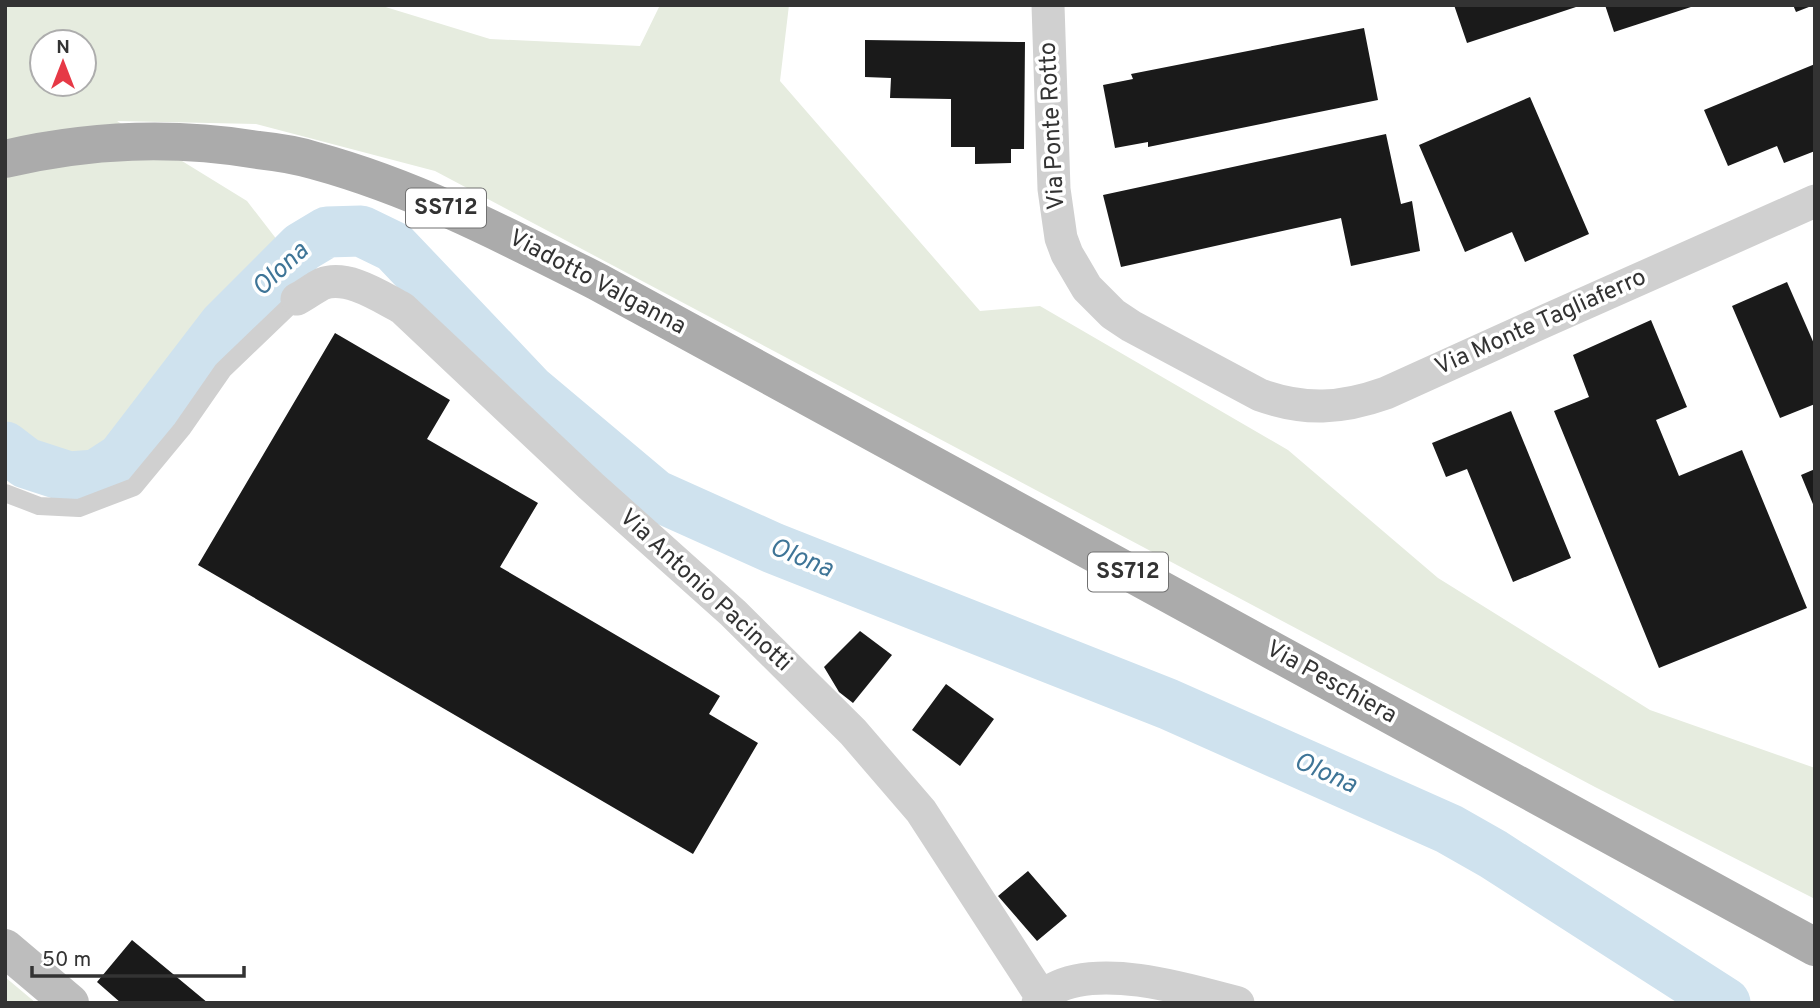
<svg xmlns="http://www.w3.org/2000/svg" width="1820" height="1008" font-family="Overpass,sans-serif">
<style>
.green{fill:#e6ecdf;fill-rule:evenodd}
.lines{fill:none;stroke-linecap:round;stroke-linejoin:round}
.river{stroke:#cfe2ee;stroke-width:51}
.building{fill:#1a1a1a}
.service{stroke:#d0d0d0;stroke-width:18}
.minor{stroke:#d0d0d0;stroke-width:33}
.secondary{stroke:#bdbdbd;stroke-width:38}
.primary{stroke:#ababab;stroke-width:38}
.labels{text-anchor:middle;dominant-baseline:central;stroke-width:7;stroke-linejoin:round;paint-order:stroke}
.shield{fill:#fff;stroke:#707070;stroke-width:2}
.shield-label{font-size:23px;font-weight:bold;fill:#333}
.street-label{font-size:24px;fill:#333;stroke:#fff}
.water-label{font-size:26px;font-style:italic;fill:#3f7597;stroke:#fff}
</style>
<rect width="100%" height="100%" fill="#fff"/>
<path class="green" d="M5 5H379L490 39 640 46 660 5H789L780 81 980 311 1040 306 1288 450 1438 578 1650 710 1815 768V899L1595 787 435 171 256 124 117 121 247 201 308 280 249 330 152 444 60 500 5 469ZM42 42H84V84H42Z
M5 977 36 1003H5Z"/>
<g class="lines">
<path class="river" d="M5 447 26 463 69 477 96 475 122 458 224 325 302 247 327 232 361 231 394 247 530 390 655 495 773 548 1168 704 1449 829 1493 854 1725 1003"/>
</g>
<path class="building" d="M1454 5H1579V6L1467 43Z
M1605 5H1694V6L1614 32Z
M1793 5H1814L1796 12Z
M1364 28 1378 100 1148 147V142L1115 148 1103 85 1133 79 1131 74Z
M865 40 1025 42 1024 149H1011V163L975 164V147H951V99L890 98 891 78 865 77Z
M1815 64V151L1784 163 1777 146 1728 166 1704 110Z
M1530 97 1589 234 1525 262 1512 232 1465 252 1419 145Z
M1386 134 1401 204 1412 201 1420 251 1351 266 1341 218 1121 267 1103 195Z
M1787 282 1815 346V404L1780 418 1732 306Z
M1651 320 1687 407 1656 420 1679 476 1742 450 1807 608 1659 668 1554 411 1589 397 1573 355Z
M335 333 450 400 427 439 538 503 500 567 720 696 709 714 758 743 693 854 198 565Z
M1511 411 1571 558 1513 582 1467 469 1446 477 1432 443Z
M1815 469V509L1801 475Z
M860 631 892 655 853 703 839 692 824 667Z
M946 684 994 719 960 766 912 730Z
M1028 871 1067 916 1037 941 998 896Z
M132 940 208 1003H121L97 982Z"/>
<g class="lines">
<path class="service" d="M5 493 39 506 79 508 134 487 182 429 223 370 297 299"/>
<path class="minor" d="M1048 5 1054 189 1061 238 1067 254 1087 288 1113 314 1131 326 1260 395C1305 411 1341 409 1386 393L1545 321 1815 201
M297 299C305 295 314 288 322 284 347 274 381 297 402 308L591 486 733 613 853 732 921 811 1041 996
M1038 1003C1041 995 1046 993 1053 989 1101 963 1187 989 1238 1003"/>
<path class="secondary" d="M5 948 70 1003"/>
<path class="primary" d="M5 159C91 139 172 136 258 150 277 152 297 155 316 161 415 188 507 236 598 282L1815 947"/>
</g>
<g class="labels">
<g class="shield">
<rect x="406" y="188.5" width="80" height="39" rx="5"/>
<rect x="1088" y="552.5" width="80" height="39" rx="5"/>
</g>
<g class="shield-label">
<text x="446" y="208">SS712</text>
<text x="1128" y="572">SS712</text>
</g>
<g class="street-label">
<text transform="translate(1053 126) rotate(-93)">Via Ponte Rotto</text>
<text transform="translate(597 283) rotate(28)">Viadotto Valganna</text>
<text transform="translate(1541 323) rotate(-24)">Via Monte Tagliaferro</text>
<text transform="translate(705 591) rotate(43)">Via Antonio Pacinotti</text>
<text transform="translate(1331 683) rotate(29)">Via Peschiera</text>
</g>
<g class="water-label">
<text transform="translate(281 270) rotate(-43)">Olona</text>
<text transform="translate(801 559) rotate(22)">Olona</text>
<text transform="translate(1325 774) rotate(24)">Olona</text>
</g>
</g>
<rect width="1820" height="1008" fill="none" stroke="#333333" stroke-width="14"/>
<g transform="translate(63 63)"><circle r="33" fill="#ffffff" stroke="#adadad" stroke-width="2"/>
<path d="M0-5L12 26L0 18L-12 26Z" fill="#e63946"/>
<text y="-10" font-size="19" font-weight="bold" text-anchor="middle" fill="#333333">N</text>
</g>
<path d="M32 966v10h212v-10" fill="none" stroke="#333333" stroke-width="3.5"/>
<text x="42" y="966" font-size="21" fill="#333333" stroke="#ffffff" stroke-width="5" paint-order="stroke">50 m</text>
</svg>
